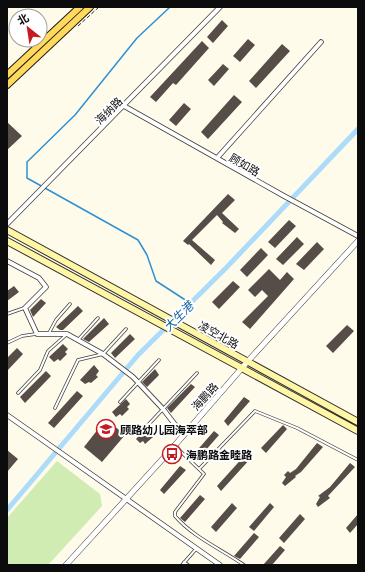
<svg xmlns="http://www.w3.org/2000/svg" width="365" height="572" font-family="Literata,'Noto Sans SC',serif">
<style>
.green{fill:#d0ecb3}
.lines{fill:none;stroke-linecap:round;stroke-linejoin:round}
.stream{stroke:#2e91d6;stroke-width:1.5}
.canal{stroke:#acdcfa;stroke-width:5}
.building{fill:#564d48}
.service-casing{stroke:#3f3f3f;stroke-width:3.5}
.minor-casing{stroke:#3f3f3f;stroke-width:5.5}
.tertiary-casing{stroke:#3f3f3f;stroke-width:6}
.secondary-casing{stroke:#2e2e2e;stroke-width:8}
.primary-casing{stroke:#1d1d1d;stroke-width:8}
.path{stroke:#2e2e2e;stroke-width:1;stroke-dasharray:4 2;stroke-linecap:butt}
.service{stroke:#fff;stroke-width:2}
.minor{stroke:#fff;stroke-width:4}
.tertiary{stroke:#fff;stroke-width:5}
.secondary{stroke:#fff6a6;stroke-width:6}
.primary{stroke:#ffd95b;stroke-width:6}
.labels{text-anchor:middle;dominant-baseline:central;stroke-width:4;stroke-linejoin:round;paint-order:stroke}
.street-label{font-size:11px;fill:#0c0c0c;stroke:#fff}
.poi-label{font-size:11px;font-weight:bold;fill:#0c0c0c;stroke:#fff;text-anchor:start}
.water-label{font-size:12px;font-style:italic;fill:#0e61a6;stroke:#fff}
</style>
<rect width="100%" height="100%" fill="#fffbeb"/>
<path class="green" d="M57 461 100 494 102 506 48 565H7V518Z"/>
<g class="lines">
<path class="stream" d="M170 7 137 38 75 115 27 162V178L138 240 147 255 156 281 190 303"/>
<path class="canal" d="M7 510 138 355 226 268 358 129"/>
</g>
<path class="building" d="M222 20 228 26 213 43 207 37Z
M248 39 255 45 240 62 233 56Z
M202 41 209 48 176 85 173 83 156 102 150 97Z
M282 44 290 51 256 88 249 81Z
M223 64 229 69 214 86 208 80Z
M234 95 242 102 208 139 201 132Z
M184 103 191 109 176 126 169 120Z
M7 122 22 136 7 150Z
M228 194 235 200 222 213 239 229 235 233 222 223 223 222 217 215 192 240 215 260 211 265 189 244 188 245 183 241Z
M289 220 296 226 275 248 268 242Z
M297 237 304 244 283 265 276 259Z
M317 242 324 249 304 270 296 264Z
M261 248 268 255 247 277 240 270Z
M269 269 280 280 287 272 294 279 250 329 242 322 268 296 262 290 255 297 248 290Z
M233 281 240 287 219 309 212 302Z
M14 286 19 292 7 301V291Z
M41 299 46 303 33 317 30 310Z
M78 306 83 311 63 330H60L56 327Z
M104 318 109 324 89 342 83 339Z
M347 325 354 331 333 353 326 346Z
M130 334 135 339 115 358 111 353Z
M63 344 68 349 65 352 67 354 60 361 58 359 54 362 49 357Z
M17 348 23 354 7 371V358Z
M94 365 99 371 96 375 98 377 91 383 89 382 85 384 80 380Z
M155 369 159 375 147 387 142 382Z
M46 371 51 376 25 403 20 397Z
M191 384 195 387 171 413 167 408Z
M77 391 83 396 54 428 48 423Z
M244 397 250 401 228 426 224 421Z
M126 399 130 404 127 407 129 409 122 416 120 414 116 417 112 412Z
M106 419 125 435 102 462 84 447Z
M283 425 287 429 266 453 261 448Z
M146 428H149L153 431 149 434 153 437 145 444 143 441 140 443 136 439Z
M214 431 219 435 198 459 193 455Z
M317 443 323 447 301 472 295 476 296 477 285 486 282 483 286 477 284 475 288 471 290 473 296 469Z
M7 450 18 459 7 472Z
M246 454 251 458 221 491 217 486Z
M350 463 355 467 328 496 330 498 318 507 316 504 320 497 318 496 330 487Z
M180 466 186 470 164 494 160 490Z
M200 495 205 499 185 522 180 518Z
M232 503 237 508 216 532 211 527Z
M270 503 274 507 254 531 249 527Z
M300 514 305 519 284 543 279 538Z
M358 514V524L350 533 346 528Z
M254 533 259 537 240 559 234 556Z
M280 546 285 550 272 565H263Z"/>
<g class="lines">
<g class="service-casing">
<path id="service" d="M7 314 24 308
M49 333 56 320 70 304
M78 340 98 318
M7 343 22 336 36 334
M18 393 40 370 48 351 66 335
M120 402 159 360
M55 408 78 360 103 354 126 329
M147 426 197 373
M175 446 204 474 175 512V516C193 537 221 549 244 565
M199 469 255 411 297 428 358 460
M184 562 188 565
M182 565 196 549"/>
</g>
<g class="minor-casing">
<path id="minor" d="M124 106 284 196 358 236
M217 158 321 42
M7 224 220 7
M7 261 39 278 46 287 25 308 37 334H67L103 354 133 377 163 409 183 435
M7 415 220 565"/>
</g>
<g class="tertiary-casing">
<path id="tertiary" d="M66 565 169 452 248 361 358 241"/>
</g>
<g class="secondary-casing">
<path id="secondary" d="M7 230 358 422
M7 241 358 431"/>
</g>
<g class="primary-casing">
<path id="primary" d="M7 75 80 7
M7 85 90 7"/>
</g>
<path class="path" d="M78 26 99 7"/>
<use href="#service" class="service"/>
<use href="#minor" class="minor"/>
<use href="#tertiary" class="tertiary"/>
<use href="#secondary" class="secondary"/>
<use href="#primary" class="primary"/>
</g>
<defs>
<g id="school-ring" transform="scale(1)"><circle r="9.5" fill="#fff" stroke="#c51b21" stroke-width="1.5"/><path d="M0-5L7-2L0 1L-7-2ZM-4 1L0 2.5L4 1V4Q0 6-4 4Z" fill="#c51b21"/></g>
<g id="bus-ring" transform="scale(1)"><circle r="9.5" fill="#fff" stroke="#c51b21" stroke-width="1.5"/><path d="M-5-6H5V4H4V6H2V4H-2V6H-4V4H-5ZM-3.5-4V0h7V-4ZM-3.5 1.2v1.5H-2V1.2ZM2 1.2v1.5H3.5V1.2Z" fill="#c51b21"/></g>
</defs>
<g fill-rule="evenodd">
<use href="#school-ring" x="106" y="429"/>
<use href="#bus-ring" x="172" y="454"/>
</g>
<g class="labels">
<g class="street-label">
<text transform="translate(108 110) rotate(-45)">海纳路</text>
<text transform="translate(245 164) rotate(30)">顾如路</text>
<text transform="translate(219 334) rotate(29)">凌空北路</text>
<text transform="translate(204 396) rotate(-48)">海鹏路</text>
</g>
<g class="poi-label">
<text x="120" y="429">顾路幼儿园海萃部</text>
<text x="186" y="454">海鹏路金睦路</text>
</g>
<g class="water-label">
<text transform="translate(178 316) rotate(-45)">大生港</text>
</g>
</g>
<rect width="365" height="572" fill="none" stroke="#0c0c0c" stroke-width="16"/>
<g transform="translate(28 28) rotate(330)"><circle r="19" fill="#ffffff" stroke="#9e9e9e"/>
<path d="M0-3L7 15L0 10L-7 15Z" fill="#c51b21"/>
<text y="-6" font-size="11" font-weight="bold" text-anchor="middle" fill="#0c0c0c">北</text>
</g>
</svg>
